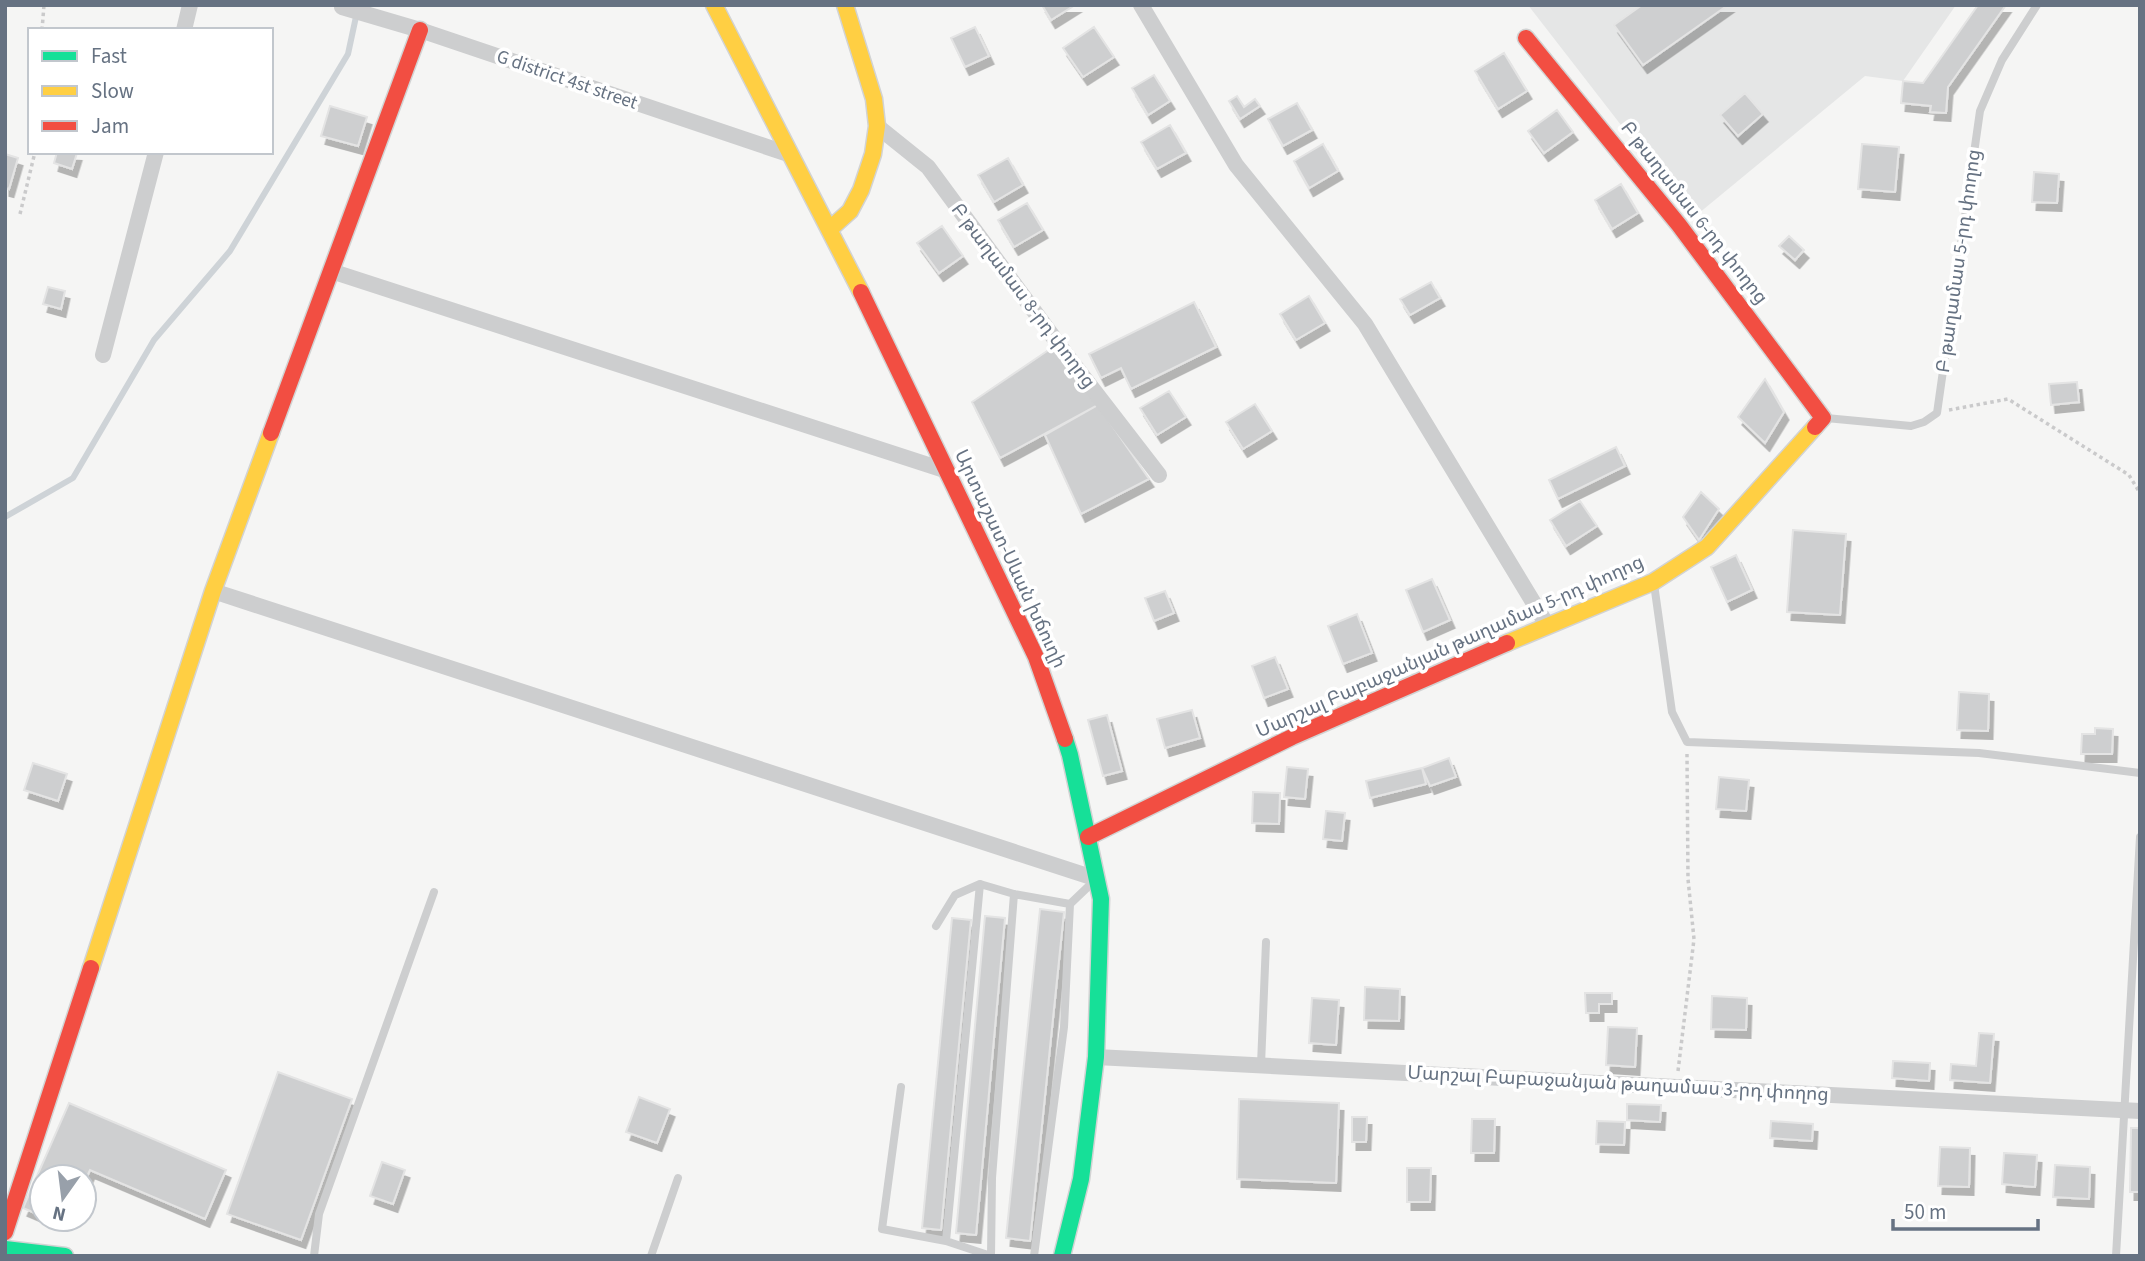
<svg xmlns="http://www.w3.org/2000/svg" width="2145" height="1261" font-family="'Source Sans 3','Noto Sans Armenian',sans-serif">
<style>
.built{fill:#e5e6e6}
.lines{fill:none;stroke-linecap:round;stroke-linejoin:round}
.stream{stroke:#ced3d7;stroke-width:6}
.building{fill:#cecfd0;stroke:#e4e4e4;stroke-width:2;filter:url(#shadow)}
.fast-casing{stroke:#d2d3d3;stroke-width:19}
.slow-casing{stroke:#d2d3d3;stroke-width:19}
.jam-casing{stroke:#d2d3d3;stroke-width:19}
.path{stroke:#cacacb;stroke-width:3.5;stroke-dasharray:3.5 3.5;stroke-linecap:butt}
.lane{stroke:#cdcecf;stroke-width:8}
.street{stroke:#cdcecf;stroke-width:16}
.fast{stroke:#16e098;stroke-width:16}
.slow{stroke:#ffcf43;stroke-width:16}
.jam{stroke:#f24e42;stroke-width:16}
.labels{text-anchor:middle;dominant-baseline:central;stroke-width:7;stroke-linejoin:round;paint-order:stroke}
.street-label{font-size:19px;fill:#667282;stroke:#fff}
</style>
<defs>
<filter id="shadow"><feDropShadow dx="4.5" dy="8" stdDeviation="0" flood-color="#0004"/></filter>
</defs>
<rect width="100%" height="100%" fill="#f5f5f4"/>
<path class="built" d="M1528 5H1956L1903 81 1865 76 1693 218Z"/>
<g class="lines">
<path class="stream" d="M5 517 73 478 154 340 230 251 348 54 357 12"/>
</g>
<path class="building" d="M1042 5H1075L1051 20Z
M1642 5H1728L1643 65 1614 25Z
M1978 5H2006L1948 87 1946 113 1930 112 1931 106 1901 103 1903 81 1923 83Z
M975 27 989 56 965 67 951 38Z
M1094 27 1114 57 1083 77 1063 48Z
M1504 53 1527 91 1498 109 1475 71Z
M1154 75 1170 101 1148 115 1132 88Z
M1745 93 1763 114 1738 136 1720 115Z
M1237 96 1244 107 1255 99 1260 106 1240 119 1229 101Z
M1297 103 1312 130 1283 146 1268 119Z
M330 106 367 117 358 146 321 136Z
M1557 110 1573 132 1544 153 1528 131Z
M1170 125 1186 153 1157 169 1141 142Z
M1323 144 1338 171 1309 188 1294 161Z
M1862 144 1899 147 1895 192 1858 189Z
M57 152 77 153 72 169 54 163Z
M5 154 18 158 9 189 5 188Z
M1008 158 1023 185 994 202 978 175Z
M2034 172 2059 174 2057 203 2032 202Z
M1621 184 1638 213 1612 229 1595 200Z
M1027 203 1043 230 1014 247 998 220Z
M942 226 963 256 939 273 917 243Z
M1789 236 1804 250 1795 260 1779 246Z
M1431 282 1440 298 1410 315 1400 299Z
M48 287 65 291 61 309 43 304Z
M1309 296 1325 323 1296 340 1280 314Z
M1194 302 1216 347 1131 389 1121 368 1101 378 1089 354Z
M1053 347 1098 405 1000 458 972 402Z
M1765 379 1784 412 1765 443 1738 417Z
M2077 382 2079 402 2051 405 2049 384Z
M1169 391 1186 417 1157 435 1140 408Z
M1255 404 1272 431 1243 449 1226 422Z
M1098 405 1149 479 1081 514 1045 435Z
M1616 447 1625 466 1558 499 1549 480Z
M1701 492 1719 509 1699 540 1683 517Z
M1580 501 1597 526 1566 546 1550 520Z
M1793 530 1846 534 1840 615 1787 612Z
M1736 555 1752 590 1727 602 1711 567Z
M1432 579 1450 620 1423 632 1406 590Z
M1165 591 1174 613 1154 621 1145 598Z
M1357 614 1372 653 1343 664 1328 626Z
M1275 657 1288 689 1264 698 1252 666Z
M1959 692 1989 694 1988 731 1957 730Z
M1192 710 1200 738 1165 748 1157 719Z
M1107 715 1122 771 1103 776 1088 720Z
M2095 728 2113 729 2112 754H2081L2082 734H2095Z
M1449 758 1456 777 1430 786 1422 768Z
M33 763 67 774 58 801 24 790Z
M1287 767 1308 769 1305 799 1284 797Z
M1422 768 1426 784 1370 798 1366 781Z
M1719 777 1749 780 1746 811 1716 809Z
M1253 792 1280 793 1279 824 1252 823Z
M1326 811 1345 813 1342 841 1323 839Z
M1040 909 1064 912 1030 1241 1006 1238Z
M985 916 1005 918 976 1235 956 1233Z
M952 918 971 920 941 1230 922 1228Z
M1365 987 1400 989 1399 1021 1364 1020Z
M1585 993H1612V1004H1599V1013H1586Z
M1712 996 1747 998 1746 1030 1711 1029Z
M1312 998 1339 1000 1336 1045 1309 1043Z
M1608 1027 1637 1028 1635 1067 1606 1065Z
M1979 1033 1994 1034 1990 1083 1950 1080 1951 1064 1976 1066Z
M1893 1061 1930 1063 1929 1081 1892 1078Z
M278 1072 352 1099 301 1240 227 1214Z
M639 1097 670 1109 657 1143 626 1132Z
M1239 1099 1339 1103 1336 1183 1237 1179Z
M69 1103 226 1170 205 1219 90 1170 84 1183V1177H42V1216L23 1208Z
M1627 1104 1661 1105 1660 1122 1627 1120Z
M1352 1117H1367L1366 1142H1352Z
M1472 1119H1495L1494 1153H1471Z
M1597 1121 1625 1122 1624 1145 1596 1144Z
M1771 1121 1813 1124 1812 1141 1770 1138Z
M2131 1128H2140L2139 1192H2130Z
M1940 1147 1970 1148 1969 1187 1938 1186Z
M2004 1153 2037 1155 2035 1187 2002 1184Z
M382 1162 405 1170 393 1204 370 1196Z
M2055 1165 2090 1167 2089 1199 2053 1197Z
M1407 1168H1431L1430 1202H1407Z"/>
<g class="lines">
<g class="fast-casing">
<path id="fast" d="M5 1249 65 1256
M1062 1256 1081 1179 1096 1057 1101 899 1070 755 1065 739"/>
</g>
<g class="slow-casing">
<path id="slow" d="M714 5 861 292
M830 229 850 211 861 190 873 154 877 126 874 99 845 5
M1507 643 1653 582 1707 547 1815 427
M91 968 213 591 271 433"/>
</g>
<g class="jam-casing">
<path id="jam" d="M1526 38 1679 225 1823 418 1815 427
M861 292 1036 657 1065 739
M271 433 420 30
M1088 837 1292 737 1507 643
M5 1232 91 968"/>
</g>
<path class="path" d="M42 30 44 5
M20 214 35 152
M1949 410 2008 399 2129 475 2140 493
M1678 1071 1694 939 1688 879 1687 754"/>
<path class="lane" d="M1826 418 1911 426 1924 422 1937 413 1980 111 2002 60 2037 5
M1654 584 1672 712 1687 742 1979 753 2140 773
M936 926 955 895 980 884 1014 894 1070 904 1092 883
M1261 1065 1266 942
M901 1087 882 1229 946 1241 991 1256
M946 1241 980 884
M314 1256 319 1214 434 892
M651 1256 678 1178
M991 1256 992 1178 1014 894
M1034 1256 1064 1027 1070 904
M2116 1256 2140 837"/>
<path class="street" d="M1141 5 1236 165 1365 324 1547 625
M342 7 420 30 791 155
M184 30 190 5
M877 126 928 167 1068 357 1159 475
M331 271 947 471
M103 355 156 152
M213 591 1097 879
M1096 1057 2140 1111"/>
<use href="#fast" class="fast"/>
<use href="#slow" class="slow"/>
<use href="#jam" class="jam"/>
</g>
<g class="labels">
<g class="street-label">
<text transform="translate(567 80) rotate(19)">G district 4st street</text>
<text transform="translate(1694 213) rotate(52)">Բ թաղամաս 6-րդ փողոց</text>
<text transform="translate(1959 261) rotate(-82)">Բ թաղամաս 5-րդ փողոց</text>
<text transform="translate(1023 296) rotate(53)">Բ թաղամաս 8-րդ փողոց</text>
<text transform="translate(1010 559) rotate(65)">Արտաշատ-Սևան խճուղի</text>
<text transform="translate(1450 647) rotate(-24)">Մարշալ Բաբաջանյան թաղամաս 5-րդ փողոց</text>
<text transform="translate(1618 1084) rotate(3)">Մարշալ Բաբաջանյան թաղամաս 3-րդ փողոց</text>
</g>
</g>
<rect width="2145" height="1261" fill="none" stroke="#667282" stroke-width="14"/>
<rect x="28" y="28" width="245" height="126" fill="#ffffff" stroke="#c2c7cd" stroke-width="2"/>
<rect x="42" y="51" width="35" height="10" fill="#16e098" stroke="#c2c7cd" stroke-width="2"/>
<text x="91" y="63" font-size="21" fill="#667282">Fast</text>
<rect x="42" y="86" width="35" height="10" fill="#ffcf43" stroke="#c2c7cd" stroke-width="2"/>
<text x="91" y="98" font-size="21" fill="#667282">Slow</text>
<rect x="42" y="121" width="35" height="10" fill="#f24e42" stroke="#c2c7cd" stroke-width="2"/>
<text x="91" y="133" font-size="21" fill="#667282">Jam</text>
<g transform="translate(63 1198) rotate(194)"><circle r="33" fill="#ffffff" stroke="#c2c7cd" stroke-width="2"/>
<path d="M0-5L12 26L0 18L-12 26Z" fill="#98a0aa"/>
<text y="-10" font-size="19" font-weight="bold" text-anchor="middle" fill="#667282">N</text>
</g>
<path d="M1893 1219v10h145v-10" fill="none" stroke="#667282" stroke-width="3.5"/>
<text x="1904" y="1219" font-size="21" fill="#667282" stroke="#ffffff" stroke-width="5" paint-order="stroke">50 m</text>
</svg>
